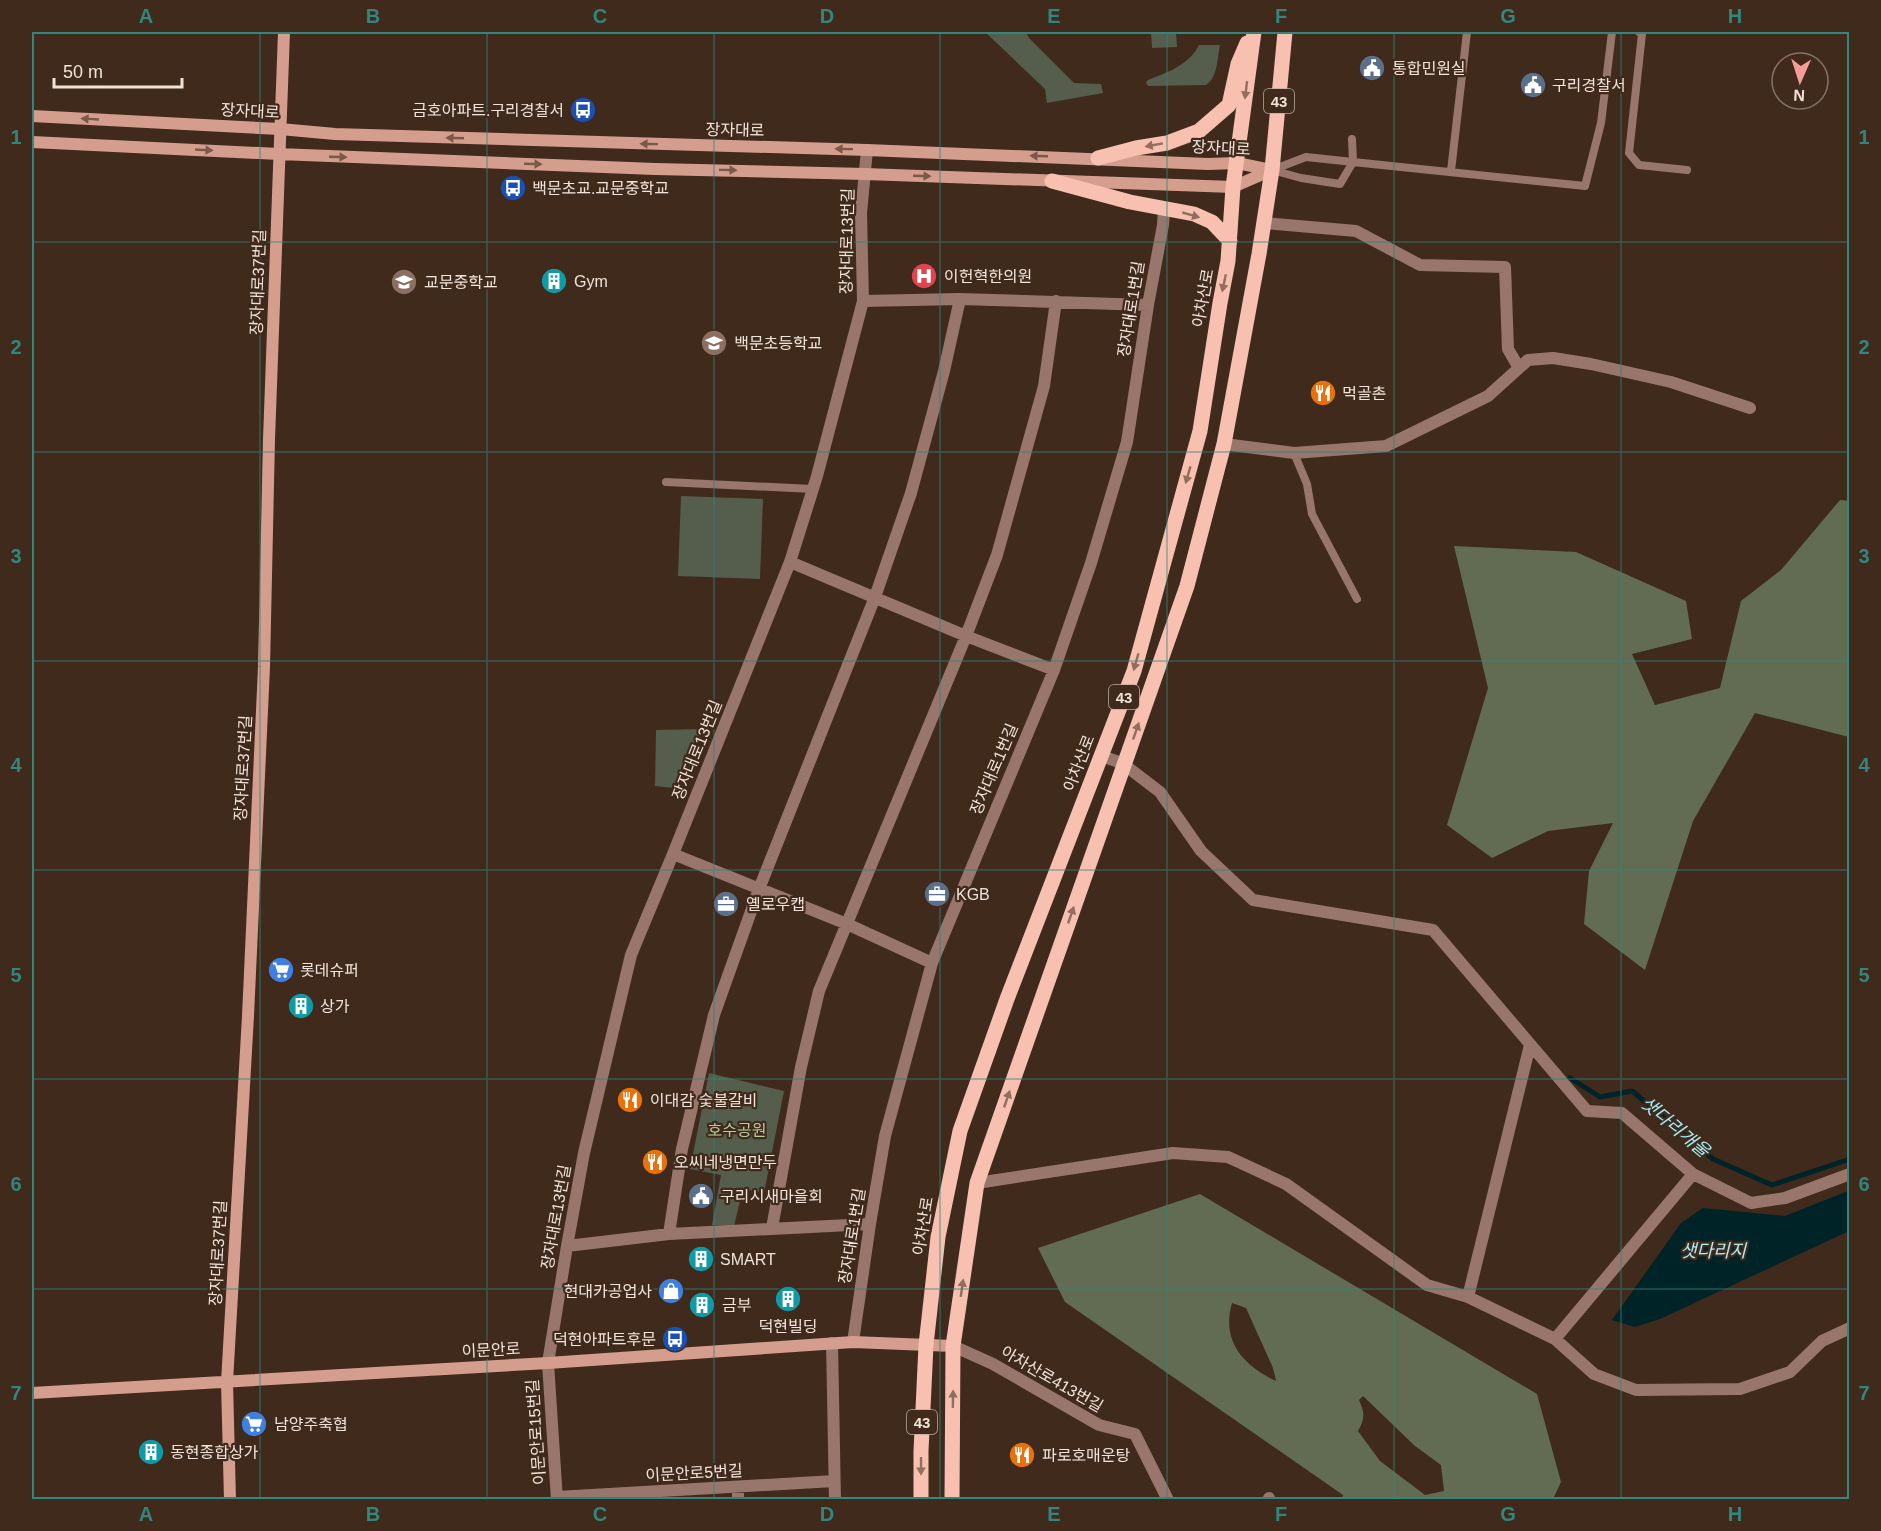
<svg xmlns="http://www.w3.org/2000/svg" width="1881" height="1531" font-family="Helvetica,'Noto Sans KR',sans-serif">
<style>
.green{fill:#555d4c}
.forest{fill:#616c53;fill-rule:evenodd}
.water{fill:#002328}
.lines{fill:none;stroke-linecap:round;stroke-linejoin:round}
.stream{stroke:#002328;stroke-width:5}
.lane{stroke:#98766c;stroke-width:8}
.street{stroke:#98766c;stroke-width:12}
.secondary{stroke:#d49d8e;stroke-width:12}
.primary{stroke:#f8c0b0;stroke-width:15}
.oneway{fill:#926e5f}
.oneway2{fill:#7b584a}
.grid{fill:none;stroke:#31867e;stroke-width:1.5;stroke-opacity:0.55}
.labels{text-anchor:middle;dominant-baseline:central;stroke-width:4.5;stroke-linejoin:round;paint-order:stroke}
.shield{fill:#3f2a1c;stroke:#bcaca1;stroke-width:1.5}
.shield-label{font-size:15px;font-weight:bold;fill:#f1e3da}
.poi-label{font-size:16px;fill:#f1e3da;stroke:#3f2a1c;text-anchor:start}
.street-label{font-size:16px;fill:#f1e3da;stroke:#3f2a1c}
.park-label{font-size:16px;fill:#b6cc9a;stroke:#3f2a1c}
.water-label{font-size:18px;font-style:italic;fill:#a6eef8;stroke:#3f2a1c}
.neatline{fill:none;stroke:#31867e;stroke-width:2}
.grid-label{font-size:20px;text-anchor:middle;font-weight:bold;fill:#31867e}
</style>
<rect width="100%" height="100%" fill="#3f2a1c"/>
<path class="green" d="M985 32H1026L1029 38 1074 83 1101 84 1103 93 1047 103 1045 89Z
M1151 32H1176L1177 47 1152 48Z
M1199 45H1220C1217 59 1218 77 1206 85L1149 86 1147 85 1146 82 1148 80C1168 72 1189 65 1199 45Z
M681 496 763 499 760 579 678 576Z
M702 729 674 788 655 786 656 730Z
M709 1073 784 1091 764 1193 743 1189 734 1226 712 1225 721 1175 690 1169Z"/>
<path class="forest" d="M1840 500 1850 501 1849 737 1755 713 1693 821 1645 970 1584 924 1589 871 1613 823 1548 831 1492 858 1447 825 1488 688 1454 546 1576 552 1686 601 1692 639 1632 654 1655 705 1720 688 1741 601 1781 570Z
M1200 1194 1537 1394 1561 1482 1553 1499H1343V1495L1065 1302 1038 1248ZM1232 1303 1246 1308 1273 1368 1276 1381C1243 1365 1221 1341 1232 1303ZM1363 1396 1415 1446 1441 1465 1444 1491 1425 1495 1380 1461 1358 1431C1365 1419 1365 1413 1359 1400Z"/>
<path class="water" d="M1848 1191 1849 1231 1660 1319 1635 1327 1612 1320 1681 1223 1703 1208 1785 1216Z"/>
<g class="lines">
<path class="stream" d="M1570 1078 1600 1097 1632 1091 1713 1159 1772 1185 1850 1159"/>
<path class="lane" d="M1639 32 1642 34 1629 153 1639 165 1687 170
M1352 139 1353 162 1585 186 1601 123 1612 32
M1306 157 1353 162 1340 184 1301 178 1272 170Z
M1451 171 1467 32
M1294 453 1307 484 1312 514 1357 599
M666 482 813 489"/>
<path class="street" d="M1264 223 1356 231 1420 265 1505 267 1508 349 1519 368
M863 301 960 299 1148 305
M1224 444 1294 453 1386 446 1488 396 1528 360 1553 358 1591 364 1671 382 1750 408
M790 562 966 636 1054 670
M1101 756 1122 763 1160 792 1201 851 1253 900 1433 930 1587 1111 1622 1113 1693 1174 1751 1203 1785 1198 1850 1174
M673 854 847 924 932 963
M977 1183 1173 1153 1228 1157 1286 1184 1427 1285 1468 1297 1555 1339 1594 1374 1636 1390 1740 1389 1790 1372 1822 1341 1850 1328
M772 1228 801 1067 819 991 966 636 997 555 1044 386 1056 301
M669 1234 682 1149 714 1015 759 889 875 597 911 493 944 371 960 299
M567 1246 669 1234 870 1224
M1468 1297 1530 1045
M1555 1339 1693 1174
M853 1342 870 1224 885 1136 932 963 1054 670 1091 563 1127 442 1148 305 1163 225 1164 209
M832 1343 835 1500
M953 1346 993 1364 1099 1425 1135 1434 1168 1500
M738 1487V1500
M557 1497 834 1481
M557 1500 548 1363 567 1246 584 1153 631 955 673 854 790 562 817 476 863 301 861 213 867 150
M1269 1500V1498"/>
<path class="secondary" d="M32 116 280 129 335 134 867 150 1208 164 1237 163 1272 170
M32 142 279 154 655 169 865 174 1233 187 1272 170
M32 1393 548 1363 853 1342 953 1346
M230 1500 227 1382 248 1016 264 667 269 439 284 32"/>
<path class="primary" d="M1098 158 1136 148 1167 143 1199 131 1229 105 1238 64 1247 43
M1052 181 1130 202 1194 214 1212 222 1230 241
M921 1500V1451L926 1345 938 1237 960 1131 1007 999 1134 671 1200 431 1220 303 1228 261 1233 187 1254 32
M952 1500 953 1346 977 1183 1187 586 1224 444 1259 254 1272 170 1285 32"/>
</g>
<defs><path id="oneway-solid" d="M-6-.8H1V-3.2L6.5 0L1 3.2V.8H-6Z" transform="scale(1.5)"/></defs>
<g class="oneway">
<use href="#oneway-solid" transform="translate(1246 90) rotate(97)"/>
<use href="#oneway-solid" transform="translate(1154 145) rotate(170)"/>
<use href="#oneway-solid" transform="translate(1191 215) rotate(16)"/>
<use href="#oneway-solid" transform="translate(1224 283) rotate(102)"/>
<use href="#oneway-solid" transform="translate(1188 475) rotate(106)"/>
<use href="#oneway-solid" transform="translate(1136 662) rotate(106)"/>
<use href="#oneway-solid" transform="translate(1136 731) rotate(-71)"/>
<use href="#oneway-solid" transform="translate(1071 915) rotate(-71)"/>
<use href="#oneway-solid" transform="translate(1007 1099) rotate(-71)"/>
<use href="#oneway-solid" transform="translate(962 1288) rotate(-82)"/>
<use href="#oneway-solid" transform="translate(953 1399) rotate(-89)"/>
<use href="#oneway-solid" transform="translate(921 1466) rotate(90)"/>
</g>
<g class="oneway2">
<use href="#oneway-solid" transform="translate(90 119) rotate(-177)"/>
<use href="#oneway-solid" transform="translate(455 138) rotate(-178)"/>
<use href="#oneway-solid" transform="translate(649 144) rotate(-179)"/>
<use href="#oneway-solid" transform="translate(844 149) rotate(-179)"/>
<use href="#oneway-solid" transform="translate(204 150) rotate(3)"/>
<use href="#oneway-solid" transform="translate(1039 156) rotate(-178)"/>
<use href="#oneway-solid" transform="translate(338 157) rotate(2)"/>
<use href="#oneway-solid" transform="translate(533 164) rotate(2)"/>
<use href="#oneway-solid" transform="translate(728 170) rotate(1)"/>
<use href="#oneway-solid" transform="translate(922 176) rotate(2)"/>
</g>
<path class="grid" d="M260 32V1500M487 32V1500M714 32V1500M940 32V1500M1167 32V1500M1394 32V1500M1621 32V1500M32 242H1850M32 452H1850M32 661H1850M32 870H1850M32 1079H1850M32 1289H1850"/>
<defs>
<g id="civic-disc" transform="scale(1.35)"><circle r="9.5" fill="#5c6f8a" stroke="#3f2a1c"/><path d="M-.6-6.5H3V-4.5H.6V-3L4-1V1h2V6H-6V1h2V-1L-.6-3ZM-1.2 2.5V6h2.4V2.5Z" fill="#fff"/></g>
<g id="bus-disc" transform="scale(1.35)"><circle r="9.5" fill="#1a4fb4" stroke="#3f2a1c"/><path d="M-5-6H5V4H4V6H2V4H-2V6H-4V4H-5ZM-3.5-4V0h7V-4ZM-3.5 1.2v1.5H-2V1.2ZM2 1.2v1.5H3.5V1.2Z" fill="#fff"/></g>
<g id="hospital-disc" transform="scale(1.35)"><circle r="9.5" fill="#e0444e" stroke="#3f2a1c"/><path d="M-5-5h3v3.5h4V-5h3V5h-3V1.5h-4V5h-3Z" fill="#fff"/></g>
<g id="building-disc" transform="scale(1.35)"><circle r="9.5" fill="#0f9aa8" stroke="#3f2a1c"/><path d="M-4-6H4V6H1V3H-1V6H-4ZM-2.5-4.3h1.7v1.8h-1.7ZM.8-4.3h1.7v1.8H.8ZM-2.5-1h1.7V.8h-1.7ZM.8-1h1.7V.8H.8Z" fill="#fff"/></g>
<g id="school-disc" transform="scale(1.35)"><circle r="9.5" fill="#8d6e63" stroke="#3f2a1c"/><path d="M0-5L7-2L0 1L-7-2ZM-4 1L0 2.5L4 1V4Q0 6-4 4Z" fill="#fff"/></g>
<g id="restaurant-disc" transform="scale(1.35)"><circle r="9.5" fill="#e8710a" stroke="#3f2a1c"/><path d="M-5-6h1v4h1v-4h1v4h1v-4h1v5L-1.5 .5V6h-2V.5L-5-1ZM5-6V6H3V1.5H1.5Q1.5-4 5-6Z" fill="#fff"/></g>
<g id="office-disc" transform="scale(1.35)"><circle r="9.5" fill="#5c6f8a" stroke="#3f2a1c"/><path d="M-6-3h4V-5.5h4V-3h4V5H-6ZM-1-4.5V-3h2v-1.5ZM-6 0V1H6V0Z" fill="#fff"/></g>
<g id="supermarket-disc" transform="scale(1.35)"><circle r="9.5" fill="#3f7fe0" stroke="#3f2a1c"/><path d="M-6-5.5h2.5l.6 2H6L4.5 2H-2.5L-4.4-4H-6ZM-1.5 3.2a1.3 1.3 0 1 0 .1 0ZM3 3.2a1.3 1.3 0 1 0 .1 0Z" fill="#fff"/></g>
<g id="shop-disc" transform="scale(1.35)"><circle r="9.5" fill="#3f7fe0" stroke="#3f2a1c"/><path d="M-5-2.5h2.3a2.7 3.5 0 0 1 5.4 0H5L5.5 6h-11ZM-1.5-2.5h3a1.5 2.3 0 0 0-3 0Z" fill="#fff"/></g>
</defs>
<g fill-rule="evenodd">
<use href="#civic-disc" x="1372" y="68"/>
<use href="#civic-disc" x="1533" y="85"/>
<use href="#bus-disc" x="583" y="110"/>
<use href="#bus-disc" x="513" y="188"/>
<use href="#hospital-disc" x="924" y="276"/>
<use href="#building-disc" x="554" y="281"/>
<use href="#school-disc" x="404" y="282"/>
<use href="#school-disc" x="714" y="343"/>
<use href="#restaurant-disc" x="1323" y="393"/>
<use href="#office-disc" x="937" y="894"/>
<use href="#office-disc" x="726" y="904"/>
<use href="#supermarket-disc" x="281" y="970"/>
<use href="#building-disc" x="301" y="1006"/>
<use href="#restaurant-disc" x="630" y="1100"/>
<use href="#restaurant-disc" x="655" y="1162"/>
<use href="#civic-disc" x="701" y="1196"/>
<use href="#building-disc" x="701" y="1259"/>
<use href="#shop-disc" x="671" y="1291"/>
<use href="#building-disc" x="788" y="1299"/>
<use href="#building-disc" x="702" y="1305"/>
<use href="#bus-disc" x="675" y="1339"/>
<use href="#supermarket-disc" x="254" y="1424"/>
<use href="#building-disc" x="151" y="1452"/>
<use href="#restaurant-disc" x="1022" y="1455"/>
</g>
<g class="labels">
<g class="shield">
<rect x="1264" y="89" width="30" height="24" rx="4.5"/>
<rect x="1109" y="685" width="30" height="24" rx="4.5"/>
<rect x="907" y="1410" width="30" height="24" rx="4.5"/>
</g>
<g class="shield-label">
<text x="1279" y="101">43</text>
<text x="1124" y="697">43</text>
<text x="922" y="1422">43</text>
</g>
<g class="poi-label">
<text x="1392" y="68">통합민원실</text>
<text x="1552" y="85">구리경찰서</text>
<text x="564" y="110" text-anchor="end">금호아파트.구리경찰서</text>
<text x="532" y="188">백문초교.교문중학교</text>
<text x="944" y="276">이헌혁한의원</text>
<text x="574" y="281">Gym</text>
<text x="424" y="282">교문중학교</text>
<text x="734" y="343">백문초등학교</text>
<text x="1342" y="393">먹골촌</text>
<text x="956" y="894">KGB</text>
<text x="746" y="904">옐로우캡</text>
<text x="300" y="970">롯데슈퍼</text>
<text x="320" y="1006">상가</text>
<text x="650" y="1100">이대감 숯불갈비</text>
<text x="674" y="1162">오씨네냉면만두</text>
<text x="720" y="1196">구리시새마을회</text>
<text x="720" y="1259">SMART</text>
<text x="652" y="1291" text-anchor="end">현대카공업사</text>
<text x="722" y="1305">금부</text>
<text x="788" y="1326" text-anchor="middle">덕현빌딩</text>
<text x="656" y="1339" text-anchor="end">덕현아파트후문</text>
<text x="274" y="1424">남양주축협</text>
<text x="170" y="1452">동현종합상가</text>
<text x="1042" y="1455">파로호매운탕</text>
</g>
<g class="street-label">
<text transform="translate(250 111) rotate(3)">장자대로</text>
<text transform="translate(735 130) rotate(1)">장자대로</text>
<text transform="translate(1221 148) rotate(3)">장자대로</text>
<text transform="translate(847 241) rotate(-89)">장자대로13번길</text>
<text transform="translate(258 282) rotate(-88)">장자대로37번길</text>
<text transform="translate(1203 298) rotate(-80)">아차산로</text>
<text transform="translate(1131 309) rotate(-81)">장자대로1번길</text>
<text transform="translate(697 750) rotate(-68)">장자대로13번길</text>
<text transform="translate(1079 763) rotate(-69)">아차산로</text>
<text transform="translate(243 768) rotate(-87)">장자대로37번길</text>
<text transform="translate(994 769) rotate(-67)">장자대로1번길</text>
<text transform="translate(556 1217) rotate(-80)">장자대로13번길</text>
<text transform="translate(923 1226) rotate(-81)">아차산로</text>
<text transform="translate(852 1236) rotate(-81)">장자대로1번길</text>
<text transform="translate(218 1253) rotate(-87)">장자대로37번길</text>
<text transform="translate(491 1350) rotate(-3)">이문안로</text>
<text transform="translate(1052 1379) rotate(30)">아차산로413번길</text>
<text transform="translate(536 1432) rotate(-94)">이문안로15번길</text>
<text transform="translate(694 1473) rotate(-3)">이문안로5번길</text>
</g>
<g class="park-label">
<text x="737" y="1130">호수공원</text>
</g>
<g class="water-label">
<text transform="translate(1675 1127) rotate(40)">샛다리개울</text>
<text x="1713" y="1251">샛다리지</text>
</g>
</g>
<rect width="1881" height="1531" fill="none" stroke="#3f2a1c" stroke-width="66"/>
<g transform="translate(1800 81) rotate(183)"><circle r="28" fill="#3f2a1c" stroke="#867468" stroke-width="1.5"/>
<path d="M0-4.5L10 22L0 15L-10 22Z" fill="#f59b98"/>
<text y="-9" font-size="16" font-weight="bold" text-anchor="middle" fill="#f1e3da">N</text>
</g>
<path d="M54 78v9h128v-9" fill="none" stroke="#f1e3da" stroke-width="3"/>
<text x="63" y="78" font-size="18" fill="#f1e3da" stroke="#3f2a1c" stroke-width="4.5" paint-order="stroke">50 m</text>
<rect x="33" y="33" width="1815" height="1465" class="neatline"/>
<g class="grid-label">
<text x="146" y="23">A</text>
<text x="373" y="23">B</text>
<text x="600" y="23">C</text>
<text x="827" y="23">D</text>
<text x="1054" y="23">E</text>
<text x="1281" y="23">F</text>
<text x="1508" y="23">G</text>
<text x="1735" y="23">H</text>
<text x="16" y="144">1</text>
<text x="1864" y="144">1</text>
<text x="16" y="354">2</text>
<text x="1864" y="354">2</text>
<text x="16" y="563">3</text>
<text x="1864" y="563">3</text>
<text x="16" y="772">4</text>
<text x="1864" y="772">4</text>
<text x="16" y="982">5</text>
<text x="1864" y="982">5</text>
<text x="16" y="1191">6</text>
<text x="1864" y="1191">6</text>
<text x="16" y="1400">7</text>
<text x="1864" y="1400">7</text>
<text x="146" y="1521">A</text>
<text x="373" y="1521">B</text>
<text x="600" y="1521">C</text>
<text x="827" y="1521">D</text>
<text x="1054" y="1521">E</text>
<text x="1281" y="1521">F</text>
<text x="1508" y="1521">G</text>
<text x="1735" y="1521">H</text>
</g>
</svg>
